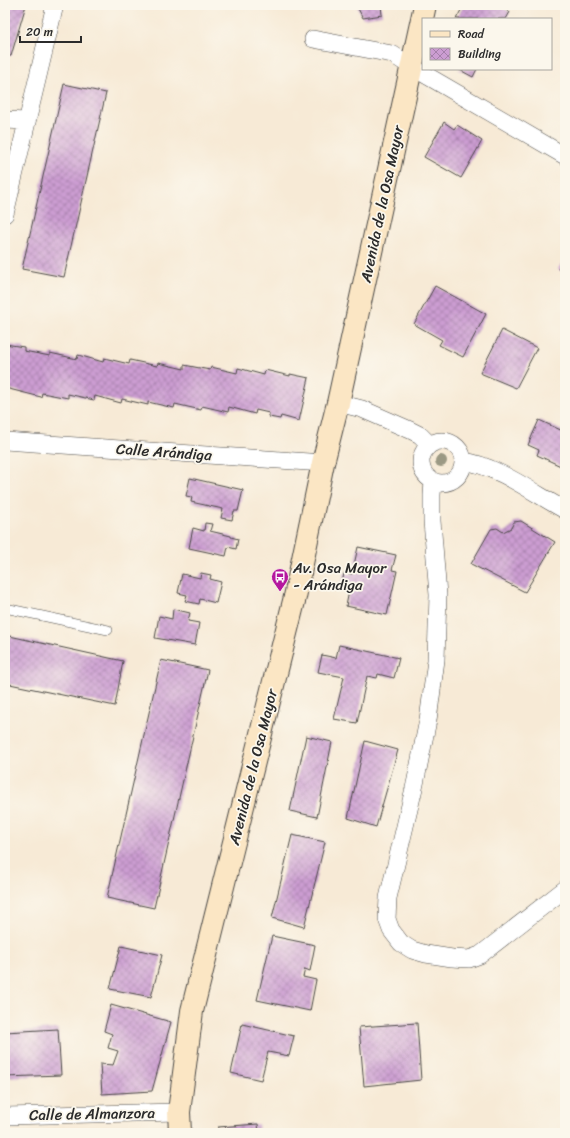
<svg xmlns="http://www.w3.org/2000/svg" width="570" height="1138" font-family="Sriracha,sans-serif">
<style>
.building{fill:url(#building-cross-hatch)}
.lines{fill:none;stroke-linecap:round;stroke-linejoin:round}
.service-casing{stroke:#4a4845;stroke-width:10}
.minor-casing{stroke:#4a4845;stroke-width:18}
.secondary-casing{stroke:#4a4845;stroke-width:24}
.service{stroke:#fff;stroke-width:9}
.minor{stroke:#fff;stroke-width:17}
.secondary{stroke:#fbe6c4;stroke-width:22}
.tree{fill:#9b9984}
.labels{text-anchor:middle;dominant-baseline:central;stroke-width:3.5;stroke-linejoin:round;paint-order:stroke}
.street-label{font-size:15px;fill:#2b2b2b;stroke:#fbf7ec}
.poi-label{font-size:15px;fill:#2b2b2b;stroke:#fbf7ec;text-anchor:start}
</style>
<defs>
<pattern id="building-cross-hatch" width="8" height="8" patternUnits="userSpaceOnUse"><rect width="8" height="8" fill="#cc9dd2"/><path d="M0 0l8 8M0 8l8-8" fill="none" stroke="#a680ab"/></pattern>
</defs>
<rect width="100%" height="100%" fill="#fbf7ec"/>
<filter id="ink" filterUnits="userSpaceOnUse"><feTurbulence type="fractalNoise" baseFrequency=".025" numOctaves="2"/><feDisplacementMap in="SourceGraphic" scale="8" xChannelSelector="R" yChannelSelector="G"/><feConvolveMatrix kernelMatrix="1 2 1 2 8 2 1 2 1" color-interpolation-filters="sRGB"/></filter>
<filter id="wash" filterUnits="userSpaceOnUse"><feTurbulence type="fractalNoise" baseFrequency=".012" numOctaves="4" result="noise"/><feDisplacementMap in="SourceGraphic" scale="16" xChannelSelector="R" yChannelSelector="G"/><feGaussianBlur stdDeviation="0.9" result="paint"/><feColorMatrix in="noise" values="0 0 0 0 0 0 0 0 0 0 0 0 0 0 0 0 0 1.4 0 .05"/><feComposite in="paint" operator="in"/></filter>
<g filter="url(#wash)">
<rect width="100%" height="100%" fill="#f7ead6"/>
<g id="blocks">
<path class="building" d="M5 5H26L11 56H5Z
M356 5H381L382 15 363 18Z
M464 5H497L510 12 506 19H456Z
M458 69H477L473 77Z
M64 84 106 93 64 277 22 269Z
M444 122 454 129 457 125 482 141 461 178 424 157Z
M565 258V273L558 269Z
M435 286 486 314 463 357 439 345 442 340 414 324Z
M502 330 537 348 516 388 480 373Z
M5 344 24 347V351L50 356V353L77 359 78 355 103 362 104 358 129 364 130 360 157 366 158 363 184 369V365L210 370 211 367 237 373 238 368 264 375 265 370 290 376V374L309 378 299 421 281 416 280 419 269 417V413L256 410 255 414 229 407 228 412 202 406 201 410 175 404 174 408 148 402V405L122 399 121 403 95 396 94 400 68 394V398L42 393 41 397 5 388Z
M539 420 565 432V468L537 455 539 450 528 445Z
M190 478 243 490 238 511H234L232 520 221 518 223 509 191 502 192 497 186 496Z
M521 521 555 542 525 592 471 564 491 529 497 528 503 532 511 528 514 522Z
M205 523 212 524 210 531 231 536V537L238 539 236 549 228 547 226 556 189 548 193 528 204 531Z
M358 547 396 555 392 570 397 571 387 615 346 606 350 586 342 584 344 573 352 574Z
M201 573 211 575 210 579 221 582 216 603 200 599 199 604 185 601 187 595 178 593 182 574 200 578Z
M173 609 190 613 188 621 199 623 195 645 155 638 159 616 172 619Z
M5 635 123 661 115 706 5 683Z
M339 645 399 658 394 678 378 674 377 678 367 676 357 723 334 719 344 677 318 672 322 655 336 658Z
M161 660 208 670 154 908 107 898Z
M306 736 332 742 317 817 290 811Z
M365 741 398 750 376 827 348 818Z
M292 835 325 842 304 927 272 918Z
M272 936 315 945 310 971 305 969 303 977 316 980 310 1011 257 1000Z
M121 946 162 955 151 997 110 989Z
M111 1005 171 1022 152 1091 102 1094 100 1064 113 1065 118 1051 108 1048 112 1034 104 1031Z
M417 1023 421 1080 364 1086 359 1027Z
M242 1024 294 1036 289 1056 268 1052 261 1080 231 1073Z
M58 1029 61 1075 5 1077V1032Z
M258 1124 259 1133H219L218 1127Z"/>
</g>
</g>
<g filter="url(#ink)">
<use href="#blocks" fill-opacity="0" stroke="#4a4845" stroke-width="1"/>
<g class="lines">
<g class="service-casing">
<path id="service" d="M5 608 108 630"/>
</g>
<g class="minor-casing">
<path id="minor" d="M313 39 392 54 412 67 565 156
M5 120 26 121
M5 214 55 5
M338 403 362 409 410 430 420 435 430 445
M5 441 323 463
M421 462a21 21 0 1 1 42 0a21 21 0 1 1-42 0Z
M463 461C496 465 535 494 565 510
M433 481 432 495V521L438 595 436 660 428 720 415 784 388 898 387 919 391 930 401 943 412 950 426 954 452 958 469 959 480 955 565 889
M5 1116 179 1112"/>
</g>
<g class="secondary-casing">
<path id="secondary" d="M180 1133 179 1112 192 1011 295 597 323 463 338 403 425 5"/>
</g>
<use href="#service" class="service"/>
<use href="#minor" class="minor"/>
<use href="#secondary" class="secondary"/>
</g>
<circle class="tree" cx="441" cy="461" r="6"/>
</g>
<defs>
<g id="bus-pin" transform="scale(0.9)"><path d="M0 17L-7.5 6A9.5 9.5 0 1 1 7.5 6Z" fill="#b5179e" stroke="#fbf7ec"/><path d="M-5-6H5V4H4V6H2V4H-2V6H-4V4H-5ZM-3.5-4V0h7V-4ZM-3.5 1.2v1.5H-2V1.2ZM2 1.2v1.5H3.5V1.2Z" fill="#fff"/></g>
</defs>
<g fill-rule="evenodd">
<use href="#bus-pin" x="280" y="577"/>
</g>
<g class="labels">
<g class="street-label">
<text transform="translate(382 204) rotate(-78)">Avenida de la Osa Mayor</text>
<text transform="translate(164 452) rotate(4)">Calle Arándiga</text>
<text transform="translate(253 767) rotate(-76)">Avenida de la Osa Mayor</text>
<text transform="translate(92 1114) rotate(-1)">Calle de Almanzora</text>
</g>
<g class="poi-label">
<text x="293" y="568">Av. Osa Mayor<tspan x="293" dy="17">- Arándiga</tspan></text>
</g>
</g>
<rect width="570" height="1138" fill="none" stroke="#fbf7ec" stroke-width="20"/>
<rect x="422" y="18" width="130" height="52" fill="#fbf7ec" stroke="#a8a59f"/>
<rect x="430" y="31" width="20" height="6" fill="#fbe6c4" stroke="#a8a59f"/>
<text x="458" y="38" font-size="12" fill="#2b2b2b">Road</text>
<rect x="430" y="48" width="20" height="12" fill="url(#building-cross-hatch)" stroke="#a8a59f"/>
<text x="458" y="58" font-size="12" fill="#2b2b2b">Building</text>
<path d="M20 36v6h61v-6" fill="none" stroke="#2b2b2b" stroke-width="2"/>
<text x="26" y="36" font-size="12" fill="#2b2b2b" stroke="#fbf7ec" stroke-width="3" paint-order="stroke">20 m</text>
</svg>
